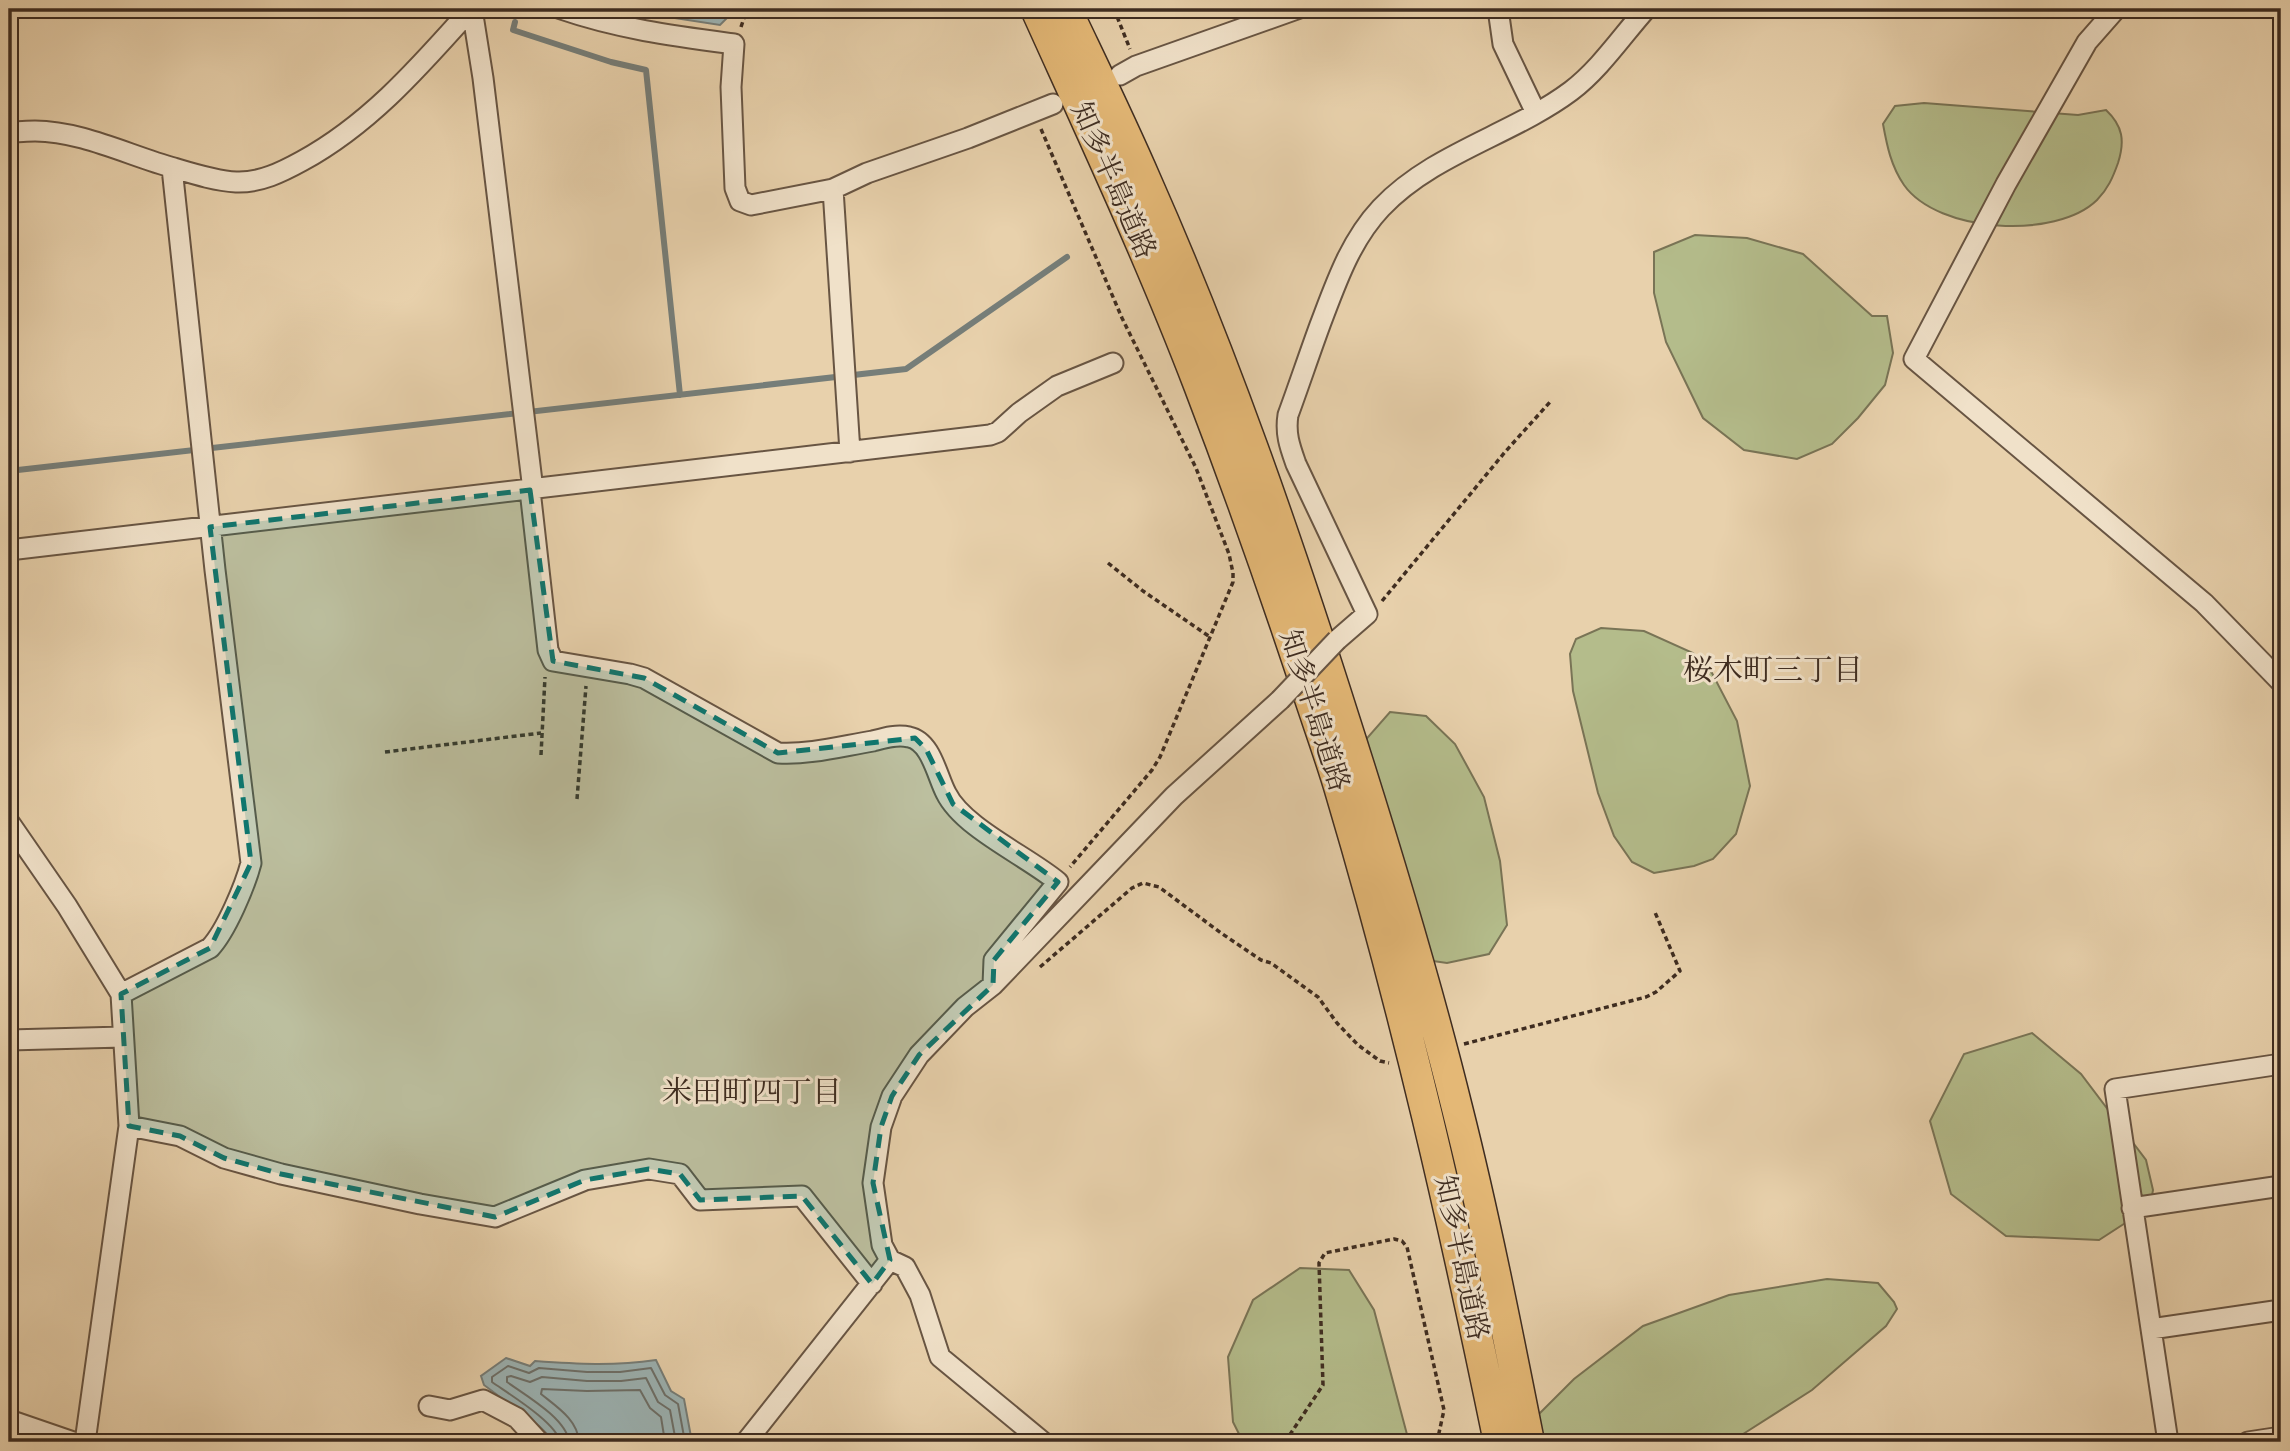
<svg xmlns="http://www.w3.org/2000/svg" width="2290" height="1451" font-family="Vollkorn,'Noto Serif JP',serif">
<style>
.green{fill:#b4bc8b;stroke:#797456;stroke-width:2}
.water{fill:#9cb4b5;stroke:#767e79;stroke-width:2}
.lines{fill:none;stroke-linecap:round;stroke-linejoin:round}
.shore{stroke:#6d706a;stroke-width:2}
.stream{stroke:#767e79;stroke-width:6}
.minor-casing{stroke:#685543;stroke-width:23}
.highway-casing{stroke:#3e2c20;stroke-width:33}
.path{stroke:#3e2c20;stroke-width:3.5;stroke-dasharray:5 3.5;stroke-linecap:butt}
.minor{stroke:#f0e1c9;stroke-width:19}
.highway{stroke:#e4b876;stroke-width:30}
.minor-bridge-casing{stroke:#685543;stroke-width:23;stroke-linecap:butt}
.minor-bridge{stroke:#f0e1c9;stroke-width:19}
.marked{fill:#0f766e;fill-opacity:0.2;stroke:#0f766e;stroke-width:5;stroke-dasharray:14 9;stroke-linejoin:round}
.labels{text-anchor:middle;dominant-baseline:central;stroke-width:6;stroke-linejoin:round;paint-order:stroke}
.street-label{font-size:28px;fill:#3e2c20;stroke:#f0e1c9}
.neighbourhood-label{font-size:30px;fill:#3e2c20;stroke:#f0e1c9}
</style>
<rect width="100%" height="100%" fill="#e8d1ac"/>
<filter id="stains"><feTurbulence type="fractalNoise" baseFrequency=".00286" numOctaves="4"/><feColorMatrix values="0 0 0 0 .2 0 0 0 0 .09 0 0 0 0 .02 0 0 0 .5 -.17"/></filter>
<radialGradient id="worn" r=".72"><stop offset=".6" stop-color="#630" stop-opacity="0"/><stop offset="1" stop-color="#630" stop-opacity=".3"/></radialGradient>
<path class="green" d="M1924 103 2078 115 2106 110C2123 126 2125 141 2118 163 2113 177 2108 189 2097 200 2056 240 1938 233 1904 185 1891 166 1887 146 1883 124L1895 106Z
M1695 235 1747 238 1803 254 1872 316H1887L1893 353 1885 385 1858 418 1832 444 1797 459 1744 450 1703 418 1666 342 1654 293V252Z
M1601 628 1644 631 1693 653 1712 673 1737 721 1750 786 1736 834 1713 859 1694 866 1654 873 1632 862 1614 836 1598 793 1573 691 1570 654 1576 639Z
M1390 712 1426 716 1455 744 1484 797 1500 861 1507 925 1489 954 1447 963 1377 953 1361 745Z
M2032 1033 2081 1074 2146 1160 2153 1190 2150 1207 2099 1240 2006 1236 1951 1194 1930 1121 1964 1054Z
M1300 1268 1349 1270 1374 1310 1409 1442H1243L1233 1422 1228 1357 1253 1300Z
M1827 1279 1878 1283 1894 1302 1897 1309 1886 1326 1812 1390 1740 1436 1728 1442H1536L1538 1415 1574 1379 1643 1326 1729 1295Z"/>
<path class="water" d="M616 9H731L729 16 720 25Z
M506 1358 530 1366 535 1361C577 1364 614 1366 656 1360L671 1391 684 1399 692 1442H555L539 1426 484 1385 481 1376Z"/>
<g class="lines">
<path class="shore" d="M655 9 716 18 722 13 723 9
M560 1442C557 1423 509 1394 492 1382V1377L508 1366 529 1373 539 1368 587 1372H620L651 1368 665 1395 678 1404 685 1442
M569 1442C567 1419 525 1395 507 1382V1377L511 1376 530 1382 542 1377 587 1381H621L646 1378 658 1402 670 1410 676 1442
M579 1442C578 1420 557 1407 541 1394L542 1389 587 1391 640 1390 650 1408 661 1417 665 1442"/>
<path class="stream" d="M515 22 513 30 611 62 646 70 680 395
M9 471 906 369 1067 257"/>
<g class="minor-casing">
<path id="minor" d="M472 9 483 78 533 490
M561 9C619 29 674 36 734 44L731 87 735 188 740 201 751 205 833 189 867 173 968 138 1053 104
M1498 9 1503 44 1536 113
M2116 9 2087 42 2006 184 1914 359 2204 603 2281 682
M1120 75 1136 66 1297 9
M9 132C18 132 27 131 35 131 81 131 130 156 174 168 194 174 216 181 236 182 260 183 282 172 302 161 370 124 420 66 471 9
M833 189 850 452
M530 490 548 650 553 661 630 674 644 678 778 753C809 755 842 746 873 741 884 738 897 734 909 737 931 741 937 776 946 793 963 828 1027 856 1058 882L994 960 993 985
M9 550 990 435 998 432 1019 413 1057 386 1113 363
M1337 640 1367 614 1296 464C1290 447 1285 434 1288 415 1299 385 1309 355 1320 325 1336 283 1350 241 1381 208 1433 153 1512 135 1571 91 1600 69 1622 36 1646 9
M9 822 67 906 121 994 129 1126 85 1442
M121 994 210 948C226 931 245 886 251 863L215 570 172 168
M9 1040 123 1037
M129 1126 180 1136 224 1158 281 1174 420 1204 495 1217 585 1180 649 1169 680 1174 700 1200 802 1196 872 1284
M2132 1208 2281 1186
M2151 1329 2281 1310
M429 1406 450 1410 483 1400 517 1418 539 1442
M9 1420 73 1442
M746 1442 890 1260
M1043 1442 940 1357 920 1295 905 1267 890 1260 882 1245 873 1183 881 1127 892 1096 919 1055 965 1007 993 985 1174 796 1280 700
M2168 1442 2115 1089 2281 1064
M2248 1442 2281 1437"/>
</g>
<g class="highway-casing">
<path id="highway" d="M1036 9C1092 133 1150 257 1199 385 1235 479 1269 575 1301 671 1314 712 1329 752 1341 793 1405 1008 1454 1223 1499 1442
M1066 9C1093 66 1121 123 1146 181 1224 357 1287 539 1345 722 1386 850 1425 978 1457 1108 1485 1219 1507 1331 1529 1442"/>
</g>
<path class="path" d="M1114 9 1130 49
M741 27 747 9
M1041 129 1122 318 1196 468 1229 554 1233 573V582L1160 757 1152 770 1070 867
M1108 563 1143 591 1210 637
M1382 601 1505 452 1550 402
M385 752 541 733
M541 755 545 677
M577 799 586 686
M1040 967 1132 888 1143 883 1159 887 1221 933 1261 960 1271 963 1318 997 1337 1023 1358 1045 1380 1061 1389 1063
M1464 1044 1646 997 1656 992 1680 971 1654 910
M1285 1442 1323 1385 1319 1263 1325 1253 1394 1239 1402 1241 1407 1247 1444 1410 1437 1442"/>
<use href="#minor" class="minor"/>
<use href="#highway" class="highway"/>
<g class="minor-bridge-casing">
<path id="minor-bridge" d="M1280 700 1337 640"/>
</g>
<use href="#minor-bridge" class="minor-bridge"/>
</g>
<path class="marked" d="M530 490 553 661 644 678 778 753 915 738 926 749 953 804 1058 882 994 960 993 985 919 1055 892 1096 881 1127 873 1183 890 1260 872 1284 802 1196 700 1200 680 1174 649 1169 585 1180 495 1217 281 1174 224 1158 180 1136 129 1126 121 994 210 948 251 863 210 527Z"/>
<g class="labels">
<g class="street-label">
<text transform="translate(1112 181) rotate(66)">知多半島道路</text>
<text transform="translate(1313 711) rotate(72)">知多半島道路</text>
<text transform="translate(1460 1258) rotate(78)">知多半島道路</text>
</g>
<g class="neighbourhood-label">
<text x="1773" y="672">桜木町三丁目</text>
<text x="752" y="1094">米田町四丁目</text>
</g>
</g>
<rect width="2290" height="1451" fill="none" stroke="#e8d1ac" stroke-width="35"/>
<rect x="10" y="10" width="2269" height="1430" fill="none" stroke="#3e2c20" stroke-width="3.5"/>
<rect x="18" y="18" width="2255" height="1416" fill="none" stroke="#3e2c20" stroke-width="2"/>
<rect width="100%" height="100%" filter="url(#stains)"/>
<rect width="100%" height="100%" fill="url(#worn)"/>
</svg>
